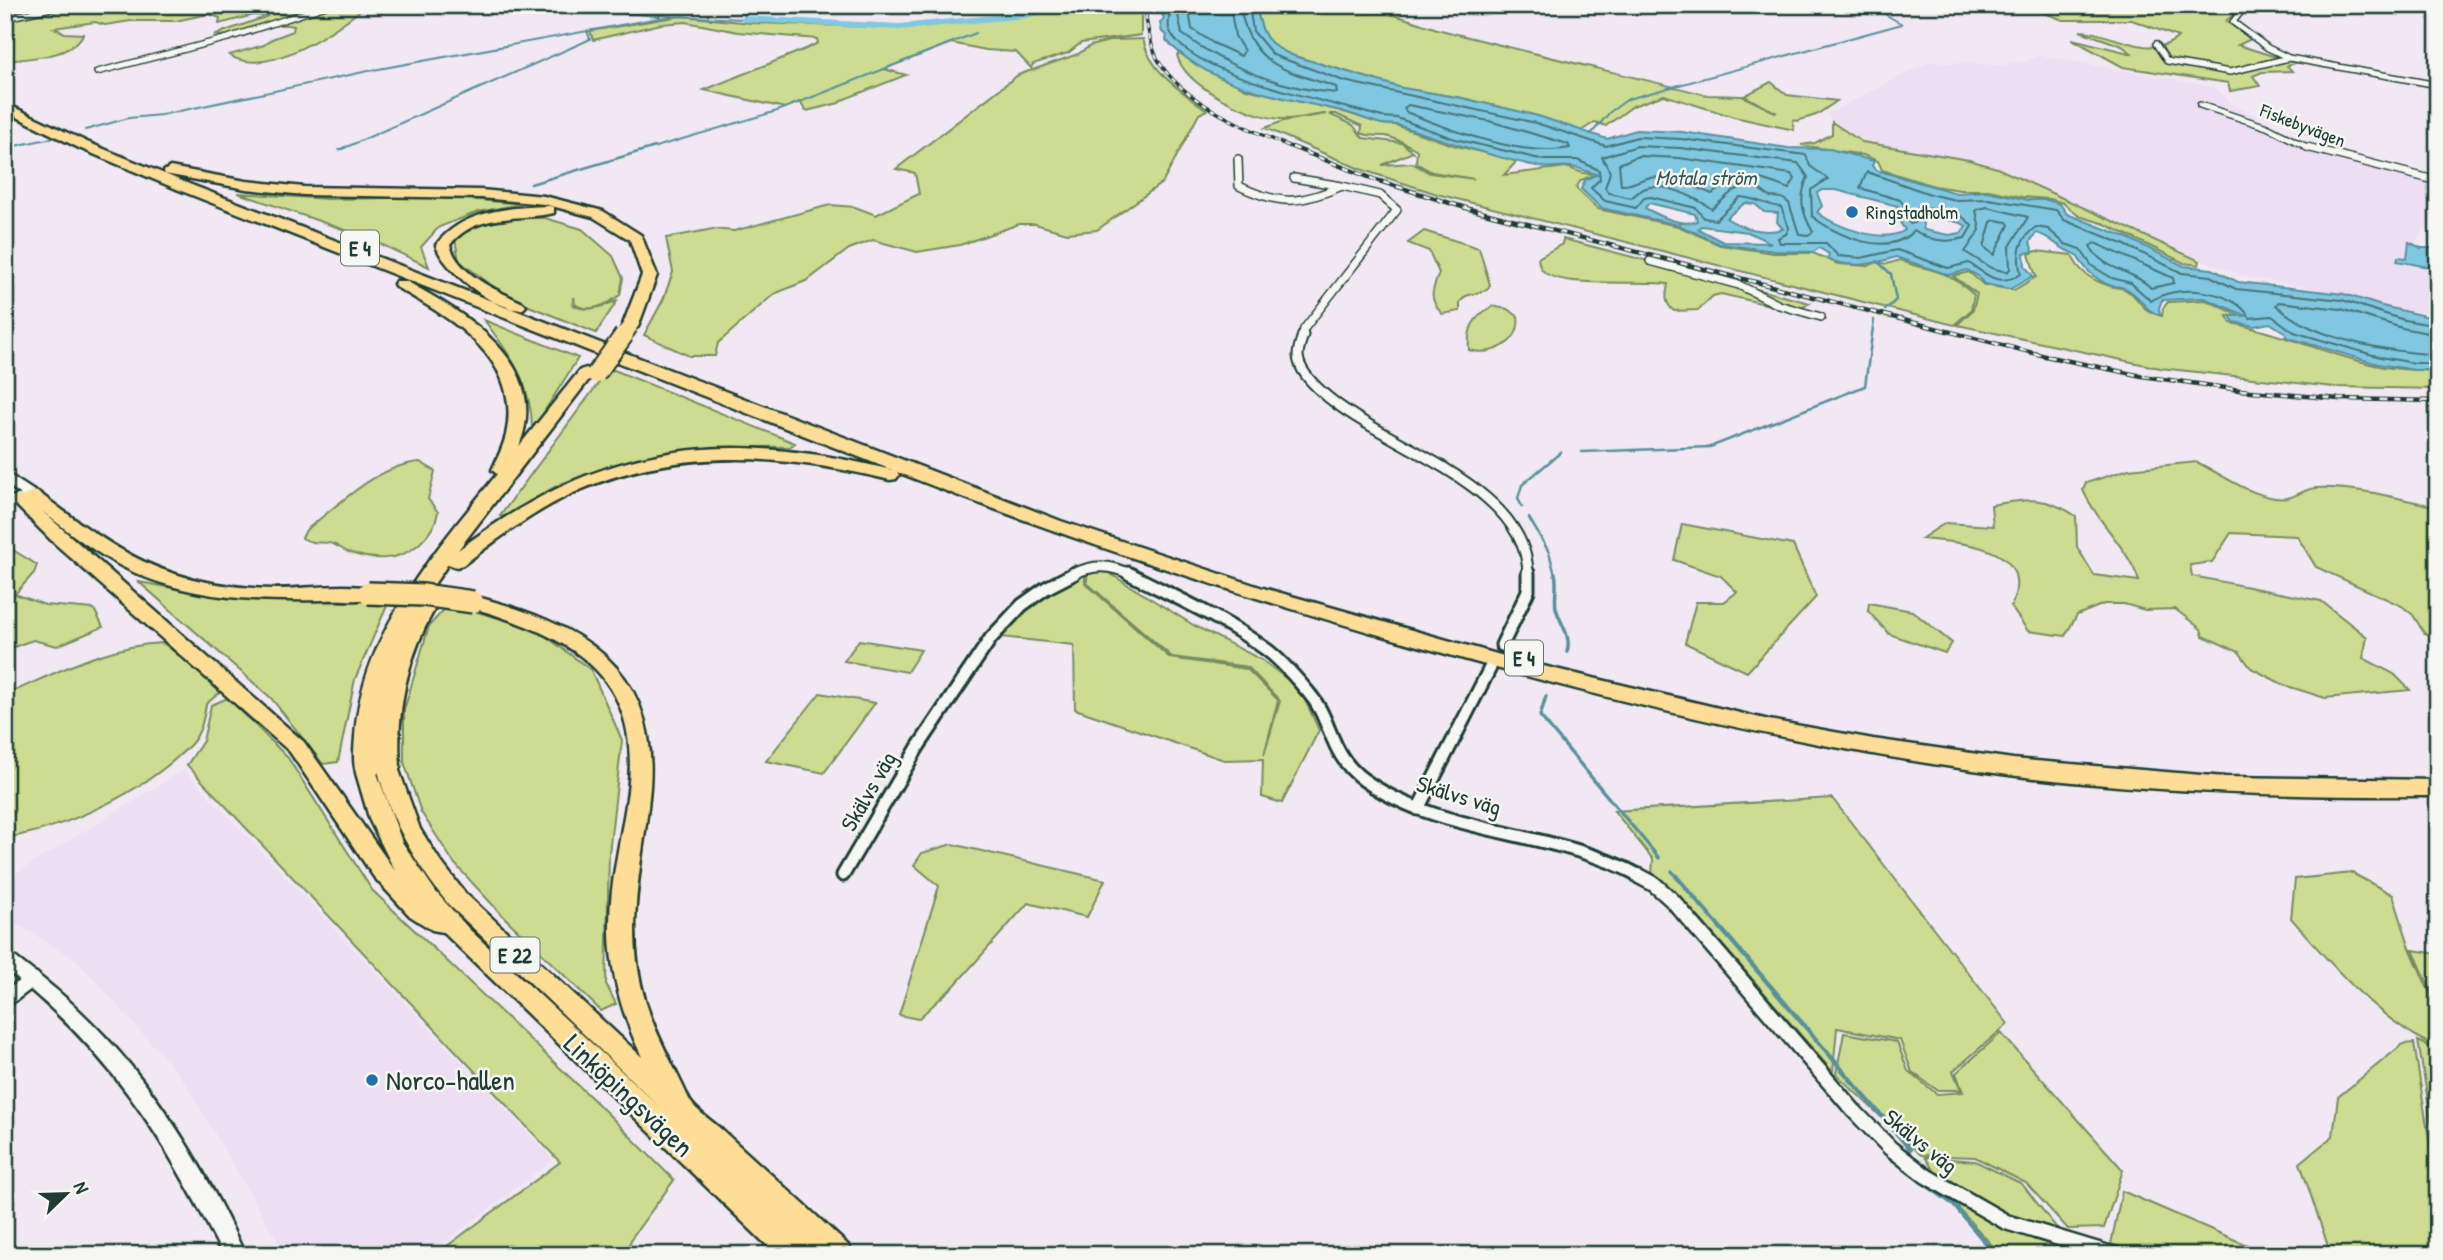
<svg xmlns="http://www.w3.org/2000/svg" width="2443" height="1260" font-family="'Patrick Hand',sans-serif">
<style>
.built{fill:#eddef3}
.green{fill:#cddc90;stroke:#768c62;stroke-width:2;fill-rule:evenodd}
.water{fill:#80c7e1;stroke:#59909c;stroke-width:2;fill-rule:evenodd}
.lines{fill:none;stroke-linecap:round;stroke-linejoin:round}
.shore{stroke:#467479;stroke-width:2}
.stream-far3{stroke:#59909c;stroke-width:2}
.stream-far2{stroke:#59909c;stroke-width:2.5}
.stream-far1{stroke:#59909c;stroke-width:3.5}
.stream{stroke:#59909c;stroke-width:4.5}
.river{fill:#80c7e1;fill-rule:evenodd}
.minor-far4-casing{stroke:#1f3d34;stroke-width:8}
.minor-far3-casing{stroke:#1f3d34;stroke-width:10}
.minor-far2-casing{stroke:#1f3d34;stroke-width:13}
.minor-far1-casing{stroke:#1f3d34;stroke-width:17}
.minor-casing{stroke:#1f3d34;stroke-width:19}
.tertiary-casing{stroke:#1f3d34;stroke-width:5}
.secondary-casing{stroke:#1f3d34;stroke-width:5}
.trunk-casing{stroke:#1f3d34;stroke-width:5}
.motorway-casing{stroke:#1f3d34;stroke-width:5}
.minor-far4{stroke:#f6f6f2;stroke-width:5}
.minor-far3{stroke:#f6f6f2;stroke-width:7}
.minor-far2{stroke:#f6f6f2;stroke-width:9}
.minor-far1{stroke:#f6f6f2;stroke-width:11}
.minor{stroke:#f6f6f2;stroke-width:14}
.tertiary{fill:#f6f6f2;fill-rule:evenodd}
.secondary{fill:#f6f6f2;fill-rule:evenodd}
.trunk{fill:#fedd96;fill-rule:evenodd}
.motorway{fill:#fedd96;fill-rule:evenodd}
.rail-far1-casing{stroke:#1f3d34;stroke-width:3.5}
.rail-casing{stroke:#1f3d34;stroke-width:4.5}
.rail-far1{stroke:#f6f6f2;stroke-width:2;stroke-dasharray:5;stroke-linecap:butt}
.rail{stroke:#f6f6f2;stroke-width:2.5;stroke-dasharray:7;stroke-linecap:butt}
.trunk-bridge-casing{stroke:#1f3d34;stroke-width:26;stroke-linecap:butt}
.motorway-bridge-far1-casing{stroke:#1f3d34;stroke-width:18;stroke-linecap:butt}
.motorway-bridge-casing{stroke:#1f3d34;stroke-width:22;stroke-linecap:butt}
.trunk-bridge{stroke:#fedd96;stroke-width:21}
.motorway-bridge-far1{stroke:#fedd96;stroke-width:14}
.motorway-bridge{stroke:#fedd96;stroke-width:18}
.poi-dot{fill:#1f6fb2;stroke:#f6f6f2;stroke-width:2.5}
.labels{text-anchor:middle;dominant-baseline:central;stroke-width:5;stroke-linejoin:round;paint-order:stroke}
.far-street-label{font-size:19px;fill:#1f3d34;stroke:#f6f6f2}
.far-poi-label{font-size:19px;fill:#1f3d34;stroke:#f6f6f2;text-anchor:start}
.far-water-label{font-size:21px;font-style:italic;fill:#325957;stroke:#f6f6f2}
.shield{fill:#f6f6f2;stroke:#60746d;stroke-width:2}
.shield-label{font-size:21px;font-weight:bold;fill:#1f3d34}
.street-label{font-size:23px;fill:#1f3d34;stroke:#f6f6f2}
.near-poi-label{font-size:28px;fill:#1f3d34;stroke:#f6f6f2;text-anchor:start}
.near-street-label{font-size:28px;fill:#1f3d34;stroke:#f6f6f2}
</style>
<rect width="100%" height="100%" fill="#f1e8f3"/>
<filter id="ink" filterUnits="userSpaceOnUse"><feTurbulence type="fractalNoise" baseFrequency=".0143" numOctaves="2"/><feDisplacementMap in="SourceGraphic" scale="14" xChannelSelector="R" yChannelSelector="G"/><feConvolveMatrix kernelMatrix="1 2 1 2 8 2 1 2 1" color-interpolation-filters="sRGB"/></filter>
<g filter="url(#ink)">
<path class="built" d="M2039 55 2214 87 2232 104 2316 148 2429 180 2438 185V220L2428 222 2406 257 2400 258 2401 264 2438 271V314L2394 308 2345 294 2247 277 2204 261 1984 162 1864 142 1826 115 1928 62 2001 65 2028 61Z
M184 770 553 1160 427 1255H286L183 1079 77 960 5 917V880Z"/>
<path class="green" d="M78 5H367C337 29 267 80 229 55L264 45 272 39 293 31 294 26C261 20 245 39 214 35L268 16 254 15 219 24 220 18 209 14 175 21H131L105 25 95 22 54 28 65 33 83 34C72 58 28 58 5 61V21Z
M1141 5V35L1081 43 1068 53 1033 64 1031 68 1016 52 986 50 951 43 884 69 906 75 842 100 839 103 806 111 800 102 785 108 704 90 808 48 818 43 817 39 738 32 686 22 661 24 593 40 590 31 681 16 751 23 901 28 1025 16 1070 7Z
M1256 5H1346L1354 10 1349 5H1369L1373 10 1370 13C1381 8 1426 26 1441 30 1529 53 1618 73 1707 95L1742 96 1777 113 1744 96 1771 82 1787 95 1837 101 1816 115 1797 121 1793 120 1794 130 1734 117 1664 95 1633 106 1606 126 1595 122 1581 131 1538 116 1462 98 1402 88 1294 56C1266 45 1261 34 1256 5Z
M2023 5H2245L2226 21 2251 39 2238 45 2295 63 2287 66 2292 71 2262 72 2253 76 2260 86 2230 91 2228 83 2123 67 2072 39 2133 54 2122 46 2080 31C2108 31 2154 62 2178 37L2132 20H2063Z
M1143 39C1150 72 1181 91 1207 110L1199 114 1163 182 1097 230 1067 233 1035 224H1019L960 245 917 252 873 240 849 249 808 280 774 294 718 343 715 356H689L644 335 663 300 673 272 666 238 713 229 734 231 830 205 855 207 876 215 919 194 915 173 896 169 1018 75 1078 54 1090 46 1113 40Z
M1180 53 1246 89 1338 110 1381 124 1395 125 1453 145 1517 161 1504 175 1566 167 1583 173 1596 174 1581 180 1576 188 1598 209 1678 226 1720 245 1774 253H1813L1838 264 1868 266 1877 262 1887 264 1900 260C1916 268 1936 268 1952 278 1960 282 1967 289 1974 295L1971 310 1954 325 1437 194 1360 169 1265 128 1283 121 1326 114C1311 115 1296 120 1281 119 1250 117 1185 87 1177 55ZM1329 114H1336L1362 126 1361 133C1369 137 1376 135 1385 136 1396 138 1407 144 1417 150L1416 163 1432 172 1474 179 1430 173 1412 163 1382 165 1413 152 1402 143 1363 138 1353 125Z
M1832 122 1862 142 1969 160 1997 168 2200 261 2199 265 2184 263 2105 224 2079 216 2063 203 2050 199 2022 197 1989 190H1960L1934 186 1882 170 1878 161 1863 155 1801 145 1815 143 1832 134Z
M238 193 327 199 450 197 521 204 478 212 439 227 421 247 429 267 368 238Z
M520 218H545L582 229 613 256 623 278 620 295C609 304 588 314 575 304L574 297 572 304C585 314 603 306 617 301L596 333 509 298 459 261 455 239 476 225Z
M1424 231 1479 248 1490 285 1487 290 1466 296 1460 302V311L1442 314C1428 298 1432 291 1439 273L1429 251 1408 243Z
M1563 239 1810 303 1796 311 1721 294 1713 296 1698 310 1674 311C1664 303 1666 295 1668 284 1640 280 1567 288 1545 273 1540 269 1539 264 1538 258L1562 244Z
M2036 251 2072 255C2078 271 2093 281 2110 286 2115 288 2122 287 2126 290 2143 299 2136 309 2162 316L2163 308 2168 302 2206 300 2239 315 2227 316 2231 323C2283 333 2332 357 2384 367 2402 370 2419 370 2438 371V389L2334 387 2160 368 1957 325 1973 310 1977 294 1953 276 1969 272 1984 285 2014 290 2036 277 2029 254Z
M1492 306 1507 309 1518 316C1522 343 1491 357 1469 350 1467 328 1473 318 1492 306Z
M484 320 578 358 532 431C533 386 510 354 484 320Z
M614 370 795 443 790 447C713 445 636 453 563 483 544 491 526 506 508 517L500 516 606 373Z
M420 462 435 471 428 499 438 512C436 525 429 535 419 544 399 562 372 561 348 552 343 550 338 546 333 544 321 540 316 546 302 538L306 530C339 505 377 465 420 462Z
M2197 462C2222 475 2248 494 2275 498 2294 501 2301 489 2316 488 2355 486 2399 499 2438 507V637L2424 633 2413 615 2402 606 2316 567 2297 536 2231 533 2212 562 2190 565 2192 576 2321 601 2367 637 2363 658 2394 674 2410 690 2325 698 2284 685 2251 668 2239 652 2203 636 2201 629 2175 609 2145 610 2124 604H2104L2077 615 2065 636 2028 631 2011 607C2037 545 1962 543 1921 539L1945 523 1993 526 1991 505C2027 499 2044 495 2076 516L2077 547 2094 575 2139 581C2128 547 2097 523 2083 490L2086 483 2129 469Z
M1682 524 1793 545 1816 597 1747 672 1685 643 1696 602H1724L1737 592 1721 576 1674 560Z
M5 545 37 565 34 573 15 594 45 605 94 609 103 627 57 646 33 640 5 650Z
M1087 570H1104L1195 626 1262 660 1300 689 1319 730 1282 803 1262 797 1263 759 1224 760 1075 709 1074 645 1001 637 1027 607 1085 571V583L1170 658 1247 669 1278 700 1264 755 1280 701 1248 667 1172 657 1087 583Z
M139 582 217 596 389 601 355 679 338 762 323 764 271 698Z
M1869 603 1912 611 1952 643 1945 653 1889 634 1868 611Z
M449 604 536 629 591 670 622 740 609 853 606 984 616 1004 601 1011 502 915 454 863 421 812 404 762V710L429 626Z
M859 640 921 650 907 672 844 661Z
M163 643 223 690 206 704C204 718 201 733 191 744 146 791 68 828 5 838V695C56 673 107 645 163 643Z
M820 693 875 703 824 773 766 761Z
M228 698 288 758 372 890 597 1103 674 1180 633 1236 624 1255H435L560 1162 187 765 203 741 211 705Z
M1832 798 2008 1024 1953 1071 1961 1090H1937L1912 1072 1900 1040 1837 1028 1833 1072 1701 920 1652 877 1653 859 1614 811Z
M952 844 1105 880 1087 917 1028 903 955 985 918 1019 899 1015 939 886 914 865 922 853Z
M2352 873 2393 895 2410 948 2438 1012V1048C2378 1020 2334 968 2291 918L2295 879Z
M2413 950 2438 954V1006Z
M1844 1033 1897 1042 1908 1071 1937 1094 1963 1092 1956 1073 2001 1033 2123 1170 2104 1228 2068 1229 2026 1183 1975 1157 1921 1155 1836 1074Z
M2418 1041 2438 1050V1162Z
M2414 1043 2434 1171 2438 1173V1255H2331L2300 1163 2333 1136 2338 1097 2403 1044Z
M1925 1157 1975 1161 2022 1184 2075 1251 2087 1255H2001L1957 1207Z
M2122 1191 2270 1255H2149L2111 1244Z"/>
<path class="water" d="M1156 5H1256C1261 34 1266 45 1294 56L1402 88 1462 98 1538 116 1607 139 1636 130 1682 132 1788 148 1830 149 1874 161 1872 166 1876 170 1956 193 1988 191 2028 200H2047L2060 204 2067 214 2126 237 2184 266 2212 269 2238 282 2344 294 2382 306 2438 319V370H2415L2378 364 2286 337V333L2270 323 2254 326 2234 322 2230 316H2247L2204 298 2162 300 2159 308 2160 315C2143 310 2144 300 2130 291 2124 286 2116 287 2109 285 2094 279 2084 268 2076 254 2056 249 2052 236 2036 233L2030 242 2033 252 2024 253 2025 266 2033 276 2010 289 1984 284 1978 276 1967 270 1949 275 1896 257C1875 264 1851 269 1827 259L1829 254 1819 248 1813 252 1775 251 1720 244 1679 225 1601 208 1581 189 1585 180 1597 174C1588 173 1581 168 1572 167 1561 165 1551 169 1541 167 1491 157 1445 140 1397 125 1392 124 1387 125 1382 124 1368 121 1355 114 1341 111 1281 97 1211 88 1166 40L1167 35 1162 32 1160 23 1164 18ZM1822 190H1836L1898 206 1893 212 1905 230C1884 245 1833 226 1817 212L1822 206 1817 193ZM1649 203 1695 214 1697 221C1681 227 1660 216 1645 208ZM1745 203 1755 204 1764 212 1778 213 1777 222 1783 229C1764 234 1743 229 1726 218ZM1928 215 1961 223 1966 226 1961 233 1949 235 1924 230 1922 221ZM1701 226 1748 232 1771 243 1723 242 1698 229Z
M2409 242 2421 248H2438V269L2397 261 2398 257 2407 258Z"/>
<g class="lines">
<path class="shore" d="M1165 5 1170 13C1169 18 1168 24 1169 29 1185 75 1337 103 1382 117L1397 118 1455 139 1544 160H1577L1599 170 1600 179 1591 188 1605 201 1636 208 1644 198 1651 197 1696 208 1704 218 1716 220 1740 197C1755 198 1766 205 1781 207L1789 228 1786 234 1778 238 1780 243H1826L1838 256 1861 258 1897 250 1948 268 1969 263C1988 276 1999 287 2021 274 2016 255 2020 238 2036 227L2048 229 2065 244 2080 249 2092 266 2112 278 2131 283 2151 301C2177 283 2234 289 2250 318L2272 316 2294 332 2380 357 2415 363H2438
M1176 5 1182 34C1227 67 1281 89 1337 93L1336 87C1285 70 1249 66 1240 5
M1188 5 1192 29 1213 43 1241 56 1244 51 1235 36 1230 5
M1249 5 1253 31 1273 55 1344 81 1536 123 1606 146 1637 137 1681 139 1806 155 1810 166 1828 179 1811 190 1812 216C1836 236 1889 259 1914 230 1929 241 1947 243 1965 238L1972 226C1962 212 1936 204 1920 211L1914 223 1910 224 1903 215 1904 205 1900 200 1860 188 1867 172 1933 195 1956 200 1988 199 2056 210 2064 220 2123 244 2182 273 2210 276 2236 289 2342 300 2404 320 2438 326
M1408 105 1489 121 1568 144 1570 148C1523 158 1450 130 1406 112L1404 108Z
M1637 146 1680 148 1798 163 1808 177C1798 198 1802 213 1813 232L1808 235 1799 234 1789 203 1782 198 1770 197 1759 189 1743 187 1733 191 1712 209C1696 198 1666 182 1646 188 1640 190 1635 195 1631 198L1609 193 1605 188 1610 172 1602 157Z
M1638 156 1679 158 1791 174 1795 179 1789 189C1751 175 1746 170 1712 194 1692 185 1670 175 1647 178 1638 180 1631 186 1621 185L1619 164Z
M1987 207 2028 217 2009 248 2010 269 2007 272 1991 268 1965 252 1980 230 1976 210Z
M1995 220 2007 222 2009 225 1994 255 1984 247 1991 222Z
M2095 243 2173 278 2174 283 2151 288C2132 269 2103 271 2090 246Z
M2438 335 2402 328 2341 309 2279 302 2276 305C2314 341 2388 351 2438 355"/>
<path class="stream-far3" d="M732 5 744 14 745 19
M533 6 660 16
M85 130 129 118 161 115 373 70 670 16 745 19
M1591 134 1610 112 1628 99 1902 24 1869 5
M5 148 57 137
M342 149 584 42 590 39 587 31
M649 149 777 111 976 33"/>
<path class="stream-far2" d="M5 148 9 147
M339 150 345 147
M531 184 655 147
M1877 261 1891 274 1896 300 1885 310
M1582 452 1710 447 1865 386 1874 320
M1522 507 1518 498 1522 485 1561 452
M1529 518 1549 552 1555 575"/>
<path class="stream-far1" d="M1555 573C1558 585 1554 596 1556 608 1560 624 1572 635 1567 652
M1546 696 1540 716 1659 858
M1672 871 1677 877"/>
<path class="stream" d="M1676 876 1910 1149
M1903 1168 1953 1204 1996 1255"/>
<path class="river" d="M1061 5H1082L1026 18 899 30 745 22 740 19 745 16 899 24 1026 12Z"/>
<g class="minor-far4-casing">
<path id="minor-far4" d="M2246 5 2233 22 2268 48 2289 58 2438 85
M5 18 66 5
M2156 44 2167 61 2230 72 2289 58
M97 72 228 38 329 5
M2200 105 2267 127 2311 149"/>
</g>
<g class="minor-far3-casing">
<path id="minor-far3" d="M2307 147 2438 181
M1238 159 1239 186C1281 206 1300 204 1342 186L1294 178
M1650 261 1739 285 1779 305 1821 317
M1302 337 1304 329 1397 210 1380 195 1342 186"/>
</g>
<g class="minor-far2-casing">
<path id="minor-far2" d="M1303 335C1301 341 1298 349 1298 356 1299 370 1311 382 1321 391 1379 446 1528 483 1528 575
M5 503 26 498
M1071 575C1093 564 1110 564 1132 575"/>
</g>
<g class="minor-far1-casing">
<path id="minor-far1" d="M1128 573C1175 597 1225 619 1267 650 1282 661 1296 678 1308 692 1333 720 1328 754 1364 780 1444 837 1556 829 1642 877
M1502 645 1528 591V573
M1418 809 1490 668
M843 875 918 747 991 638 1022 605 1046 588 1075 573"/>
</g>
<g class="minor-casing">
<path id="minor" d="M1639 876 1654 884 1673 901 1854 1111 1890 1148 1926 1176 2006 1222 2115 1255
M5 1000 33 979"/>
</g>
<g class="tertiary-casing">
<path id="tertiary" d="M5 952 11 954C37 974 62 993 85 1016 153 1081 206 1169 245 1255H223C164 1137 110 1051 5 969Z"/>
</g>
<g class="secondary-casing">
<path id="secondary" d="M5 472 37 493 39 496 37 499H27L5 483Z"/>
</g>
<g class="trunk-casing">
<path id="trunk" d="M32 491 38 492C122 555 164 585 272 589 302 589 348 582 375 589L377 593C369 604 339 599 326 600 260 601 192 600 131 571 99 556 70 533 42 511L304 742 395 871 370 821 356 773 359 768 367 766 375 768 402 842 436 892 469 929 661 1108 449 905C415 863 390 820 377 767L380 762 388 760 396 762 420 829 439 859 465 893 642 1057C622 1015 609 971 610 924 610 879 622 836 628 791 643 671 567 635 466 606L464 602 473 596C579 623 659 664 650 787 644 863 622 926 646 1003 656 1036 675 1068 689 1099 694 1110 714 1122 723 1131 765 1169 807 1207 848 1245L853 1255H817L809 1247 813 1255H777L443 932 432 930 410 916 374 877 290 752 53 542 11 500 14 496H24Z"/>
</g>
<g class="motorway-casing">
<path id="motorway" d="M5 103 87 142 189 184 1061 521 1263 588 1518 660 1769 720 1873 739 2013 759 2225 777 2438 780V796C2294 797 2151 793 2009 775 1824 751 1643 709 1464 659 1272 606 1083 545 897 472L899 475 896 479 890 480C786 455 680 446 580 490 537 509 500 537 463 565L456 567 448 564 426 596 436 597 439 601C408 654 396 706 400 767L396 773 388 775 379 771 375 779 367 781 359 779C352 767 354 750 355 737 361 633 435 552 497 474L492 470C497 459 503 447 506 435 523 359 452 319 396 287L394 284 396 281H406C466 314 552 364 519 446L580 370 586 368 594 373 458 550C603 442 719 428 892 470L179 190 79 148 5 111Z
M170 167 246 181 304 187 481 190 544 196 603 211 641 235 657 275 638 327 630 332 622 327 642 275 630 240 593 217 544 204 481 198 304 195 246 189 165 174 164 171Z
M549 206 554 207V213C518 221 475 212 450 245 459 276 497 290 523 303L526 306 523 309C499 315 442 269 436 245 461 211 509 207 549 206Z"/>
</g>
<use href="#minor-far4" class="minor-far4"/>
<use href="#minor-far3" class="minor-far3"/>
<use href="#minor-far2" class="minor-far2"/>
<use href="#minor-far1" class="minor-far1"/>
<use href="#minor" class="minor"/>
<use href="#tertiary" class="tertiary"/>
<use href="#secondary" class="secondary"/>
<use href="#trunk" class="trunk"/>
<use href="#motorway" class="motorway"/>
<g class="rail-far1-casing">
<path id="rail-far1" d="M1145 5C1146 23 1149 41 1157 58 1180 102 1252 131 1296 149"/>
</g>
<g class="rail-casing">
<path id="rail" d="M1292 147 1376 180 1469 209 2045 356 2142 376 2240 390 2339 399 2438 401"/>
</g>
<use href="#rail-far1" class="rail-far1"/>
<use href="#rail" class="rail"/>
<g class="trunk-bridge-casing">
<path id="trunk-bridge" d="M368 593 423 595 473 602"/>
</g>
<g class="motorway-bridge-far1-casing">
<path id="motorway-bridge-far1" d="M623 337 630 327"/>
</g>
<g class="motorway-bridge-casing">
<path id="motorway-bridge" d="M596 374 624 335"/>
</g>
<use href="#trunk-bridge" class="trunk-bridge"/>
<use href="#motorway-bridge-far1" class="motorway-bridge-far1"/>
<use href="#motorway-bridge" class="motorway-bridge"/>
</g>
</g>
<g class="poi-dot">
<circle cx="1852" cy="212" r="7"/>
<circle cx="372" cy="1080" r="7"/>
</g>
<g class="labels">
<g class="far-street-label">
<text transform="translate(2303 125) rotate(21)">Fiskebyvägen</text>
</g>
<g class="far-poi-label">
<text x="1866" y="212">Ringstadholm</text>
</g>
<g class="far-water-label">
<text x="1706" y="177">Motala ström</text>
</g>
<g class="shield">
<rect x="341" y="230.5" width="38" height="35" rx="5"/>
<rect x="1505" y="640.5" width="38" height="35" rx="5"/>
<rect x="490.5" y="937.5" width="49" height="35" rx="5"/>
</g>
<g class="shield-label">
<text x="360" y="248">E 4</text>
<text x="1524" y="658">E 4</text>
<text x="515" y="955">E 22</text>
</g>
<g class="street-label">
<text transform="translate(868 791) rotate(-60)">Skälvs väg</text>
<text transform="translate(1459 795) rotate(17)">Skälvs väg</text>
<text transform="translate(1921 1141) rotate(39)">Skälvs väg</text>
</g>
<g class="near-poi-label">
<text x="386" y="1080">Norco-hallen</text>
</g>
<g class="near-street-label">
<text transform="translate(629 1095) rotate(43)">Linköpingsvägen</text>
</g>
</g>
<rect width="2443" height="1260" fill="none" stroke="#f6f6f2" stroke-width="28"/>
<rect x="14" y="14" width="2415" height="1232" fill="none" stroke="#1f3d34" stroke-width="2.5" filter="url(#ink)"/>
<g transform="translate(66 1194) rotate(67)" stroke="#f6f6f2" stroke-width="5" paint-order="stroke">
<path d="M0-5L12 26L0 18L-12 26Z" fill="#1f3d34"/>
<text y="-10" font-size="19" font-weight="bold" text-anchor="middle" fill="#1f3d34">N</text>
</g>
</svg>
